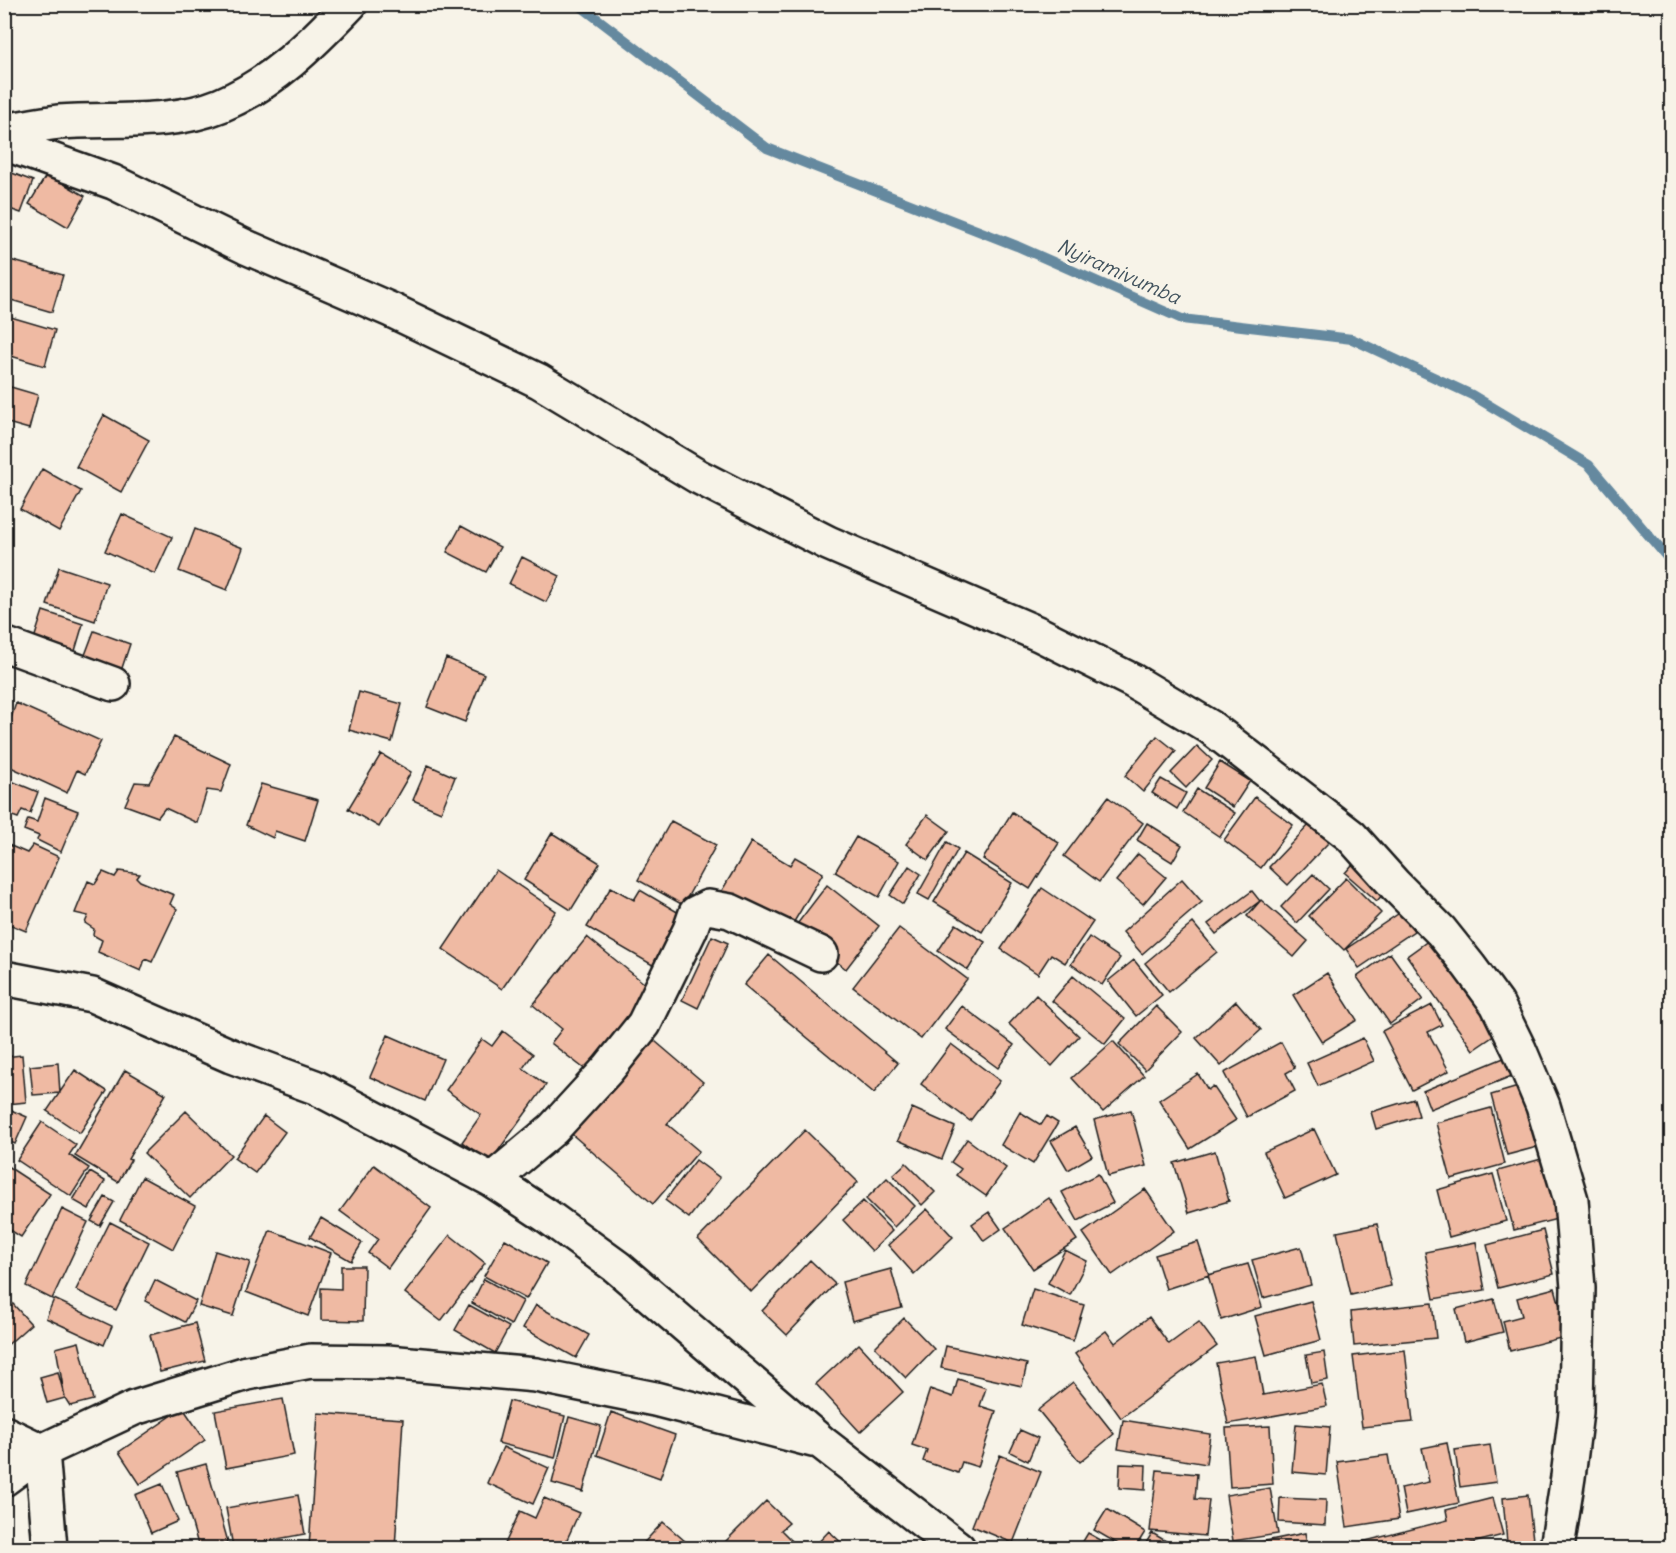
<svg xmlns="http://www.w3.org/2000/svg" width="1676" height="1553" font-family="Delius,sans-serif">
<style>
.lines{fill:none;stroke-linecap:round;stroke-linejoin:round}
.stream{stroke:#65899f;stroke-width:10}
.building{fill:#efbaa3;stroke:#1c1c1c;stroke-width:1.5}
.minor-casing{stroke:#1c1c1c;stroke-width:38}
.minor{stroke:#f7f3e8;stroke-width:33}
.labels{text-anchor:middle;dominant-baseline:central;stroke-width:6;stroke-linejoin:round;paint-order:stroke}
.water-label{font-size:20px;font-style:italic;fill:#41525d;stroke:#f7f3e8}
</style>
<rect width="100%" height="100%" fill="#f7f3e8"/>
<filter id="ink" filterUnits="userSpaceOnUse"><feTurbulence type="fractalNoise" baseFrequency=".0167" numOctaves="2"/><feDisplacementMap in="SourceGraphic" scale="12" xChannelSelector="R" yChannelSelector="G"/><feConvolveMatrix kernelMatrix="1 2 1 2 8 2 1 2 1" color-interpolation-filters="sRGB"/></filter>
<g filter="url(#ink)">
<g class="lines">
<path class="stream" d="M578 4 767 148 1017 246 1182 319 1352 339 1472 395 1589 465 1672 563"/>
</g>
<path class="building" d="M4 170 33 181 21 213 4 207Z
M47 174 85 196 68 227 29 204Z
M10 260 63 275 52 312 4 298V278Z
M4 315 55 330 45 366 4 354Z
M4 385 38 395 29 429 4 422Z
M104 415 149 440 121 492 76 467Z
M42 469 81 491 59 531 20 509Z
M122 514 172 537 155 574 105 551Z
M461 526 500 547 486 572 447 552Z
M195 529 243 548 227 590 179 571Z
M522 557 560 576 546 602 509 584Z
M59 567 107 583 95 621 47 605Z
M43 611 83 624 75 651 34 639Z
M94 631 130 644 119 677 82 663Z
M446 658 484 674 465 722 427 707Z
M359 692 402 704 392 742 349 730Z
M16 703 101 741 85 774 77 770 67 793 4 764V739Z
M1157 736 1176 751 1143 792 1125 776Z
M174 737 231 764 221 792 207 790 197 823 165 808 158 817 125 805 135 782 149 783Z
M1197 746 1212 760 1186 788 1171 773Z
M381 754 411 772 379 827 348 809Z
M1220 762 1250 781 1233 807 1204 788Z
M428 765 455 777 441 812 413 800Z
M4 778 38 792 30 813 22 810 18 818 4 813Z
M1161 779 1186 793 1177 809 1152 793Z
M261 784 318 800 305 841 275 831 273 838 246 825Z
M1197 789 1235 813 1220 837 1183 812Z
M1108 797 1143 823 1099 882 1064 856Z
M1255 797 1293 825 1261 868 1224 840Z
M45 798 78 811 61 852 37 840 39 836 24 830 28 819 37 822Z
M1012 812 1059 843 1030 889 983 859Z
M927 815 949 831 928 860 906 844Z
M671 821 716 845 683 905 638 880Z
M1147 823 1182 845 1172 862 1137 840Z
M1310 824 1329 842 1288 885 1269 867Z
M552 833 600 863 571 910 524 880Z
M856 837 899 861 879 897 835 872Z
M751 842 790 865 795 857 823 873 788 932 721 892Z
M947 842 958 849 929 900 918 894Z
M4 843 27 853 33 845 59 857 26 931 4 922Z
M964 853 1012 883 982 932 934 902Z
M1138 854 1166 877 1143 904 1116 881Z
M1359 857 1390 886 1377 901 1345 873Z
M909 866 921 874 903 904 890 895Z
M496 870 556 911 502 989 443 949Z
M119 871 140 874 137 878 140 881 174 895 170 904 177 909 152 962 145 959 141 971 98 952 102 940 93 935 94 929 85 923 88 916 75 913 88 881 95 884 103 872 115 877Z
M1313 874 1329 889 1297 923 1281 907Z
M1346 878 1381 913 1344 950 1309 916Z
M1182 879 1202 902 1142 954 1123 932Z
M827 885 879 926 846 969 794 928Z
M611 887 634 900 640 890 686 917 656 967 587 927Z
M1042 888 1093 922 1065 963 1051 954 1038 974 1001 949Z
M1252 891 1260 901 1216 934 1208 924Z
M1261 900 1308 941 1294 957 1247 916Z
M1401 912 1414 931 1359 968 1346 949Z
M1193 923 1217 952 1169 992 1145 963Z
M956 924 985 942 968 970 938 951Z
M899 928 967 979 921 1039 853 987Z
M712 936 728 943 698 1008 682 1000Z
M587 937 655 992 591 1074 551 1043 562 1029 533 1005Z
M1089 937 1120 958 1102 985 1071 964Z
M1432 938 1498 1033 1473 1050 1407 956Z
M1390 953 1423 999 1390 1024 1357 977Z
M769 955 898 1063 874 1093 744 985Z
M1134 960 1162 995 1136 1016 1108 981Z
M1327 973 1357 1020 1322 1042 1293 995Z
M1073 976 1125 1019 1105 1044 1052 1001Z
M1036 995 1079 1036 1052 1066 1009 1024Z
M1236 1001 1261 1030 1221 1066 1196 1038Z
M1432 1005 1442 1025 1428 1032 1449 1071 1412 1090 1382 1031Z
M962 1006 1014 1045 998 1068 945 1029Z
M1156 1006 1182 1032 1145 1070 1119 1044Z
M503 1031 533 1054 523 1068 546 1085 490 1162 462 1142 481 1115 446 1090 482 1039 492 1046Z
M388 1035 443 1059 425 1101 370 1077Z
M649 1036 703 1082 667 1124 699 1151 653 1204 568 1131Z
M1363 1038 1374 1061 1318 1086 1307 1063Z
M1113 1041 1144 1076 1103 1112 1072 1078Z
M1281 1042 1295 1068 1286 1073 1295 1091 1247 1117 1224 1073Z
M951 1044 1000 1081 970 1121 921 1084Z
M22 1055 26 1102 8 1104 4 1057Z
M1511 1055 1519 1073 1430 1109 1423 1091Z
M58 1063 60 1093 33 1095 30 1066Z
M75 1070 107 1091 80 1133 47 1111Z
M125 1070 166 1094 128 1159 131 1160 118 1182 75 1156Z
M1198 1074 1208 1090 1213 1086 1236 1120 1190 1149 1159 1100Z
M1525 1085 1541 1146 1507 1155 1491 1095Z
M1414 1099 1419 1116 1376 1129 1371 1112Z
M4 1107 27 1117 15 1144 4 1139Z
M912 1108 955 1127 942 1159 898 1140Z
M1491 1108 1505 1164 1451 1179 1436 1123Z
M1131 1110 1146 1166 1108 1176 1094 1120Z
M186 1111 231 1155 190 1198 144 1153Z
M1020 1112 1041 1125 1047 1116 1058 1123 1033 1164 1001 1145Z
M264 1116 285 1132 255 1173 234 1158Z
M42 1122 76 1145 69 1155 89 1168 71 1196 17 1160Z
M1075 1127 1092 1156 1068 1170 1051 1141Z
M1314 1129 1336 1175 1285 1198 1264 1152Z
M805 1130 858 1182 751 1292 698 1239Z
M967 1139 1006 1168 986 1196 956 1175 961 1169 951 1162Z
M1215 1151 1229 1201 1189 1213 1174 1163Z
M1545 1158 1561 1218 1514 1230 1498 1171Z
M696 1160 720 1178 689 1218 665 1200Z
M906 1163 935 1192 922 1205 893 1175Z
M4 1164 50 1194 21 1237 4 1226Z
M374 1165 431 1208 388 1268 368 1253 378 1239 340 1211Z
M90 1172 105 1181 89 1209 73 1200Z
M1098 1174 1113 1203 1078 1221 1062 1192Z
M1493 1174 1506 1221 1449 1237 1437 1190Z
M142 1177 195 1206 173 1249 120 1220Z
M887 1178 915 1206 894 1227 866 1199Z
M1145 1189 1174 1231 1112 1275 1083 1233Z
M105 1197 114 1202 100 1226 91 1221Z
M1049 1198 1077 1240 1033 1269 1005 1228Z
M863 1201 892 1231 872 1251 843 1220Z
M62 1209 88 1222 52 1299 26 1286Z
M927 1209 953 1237 914 1274 888 1245Z
M989 1212 1001 1229 984 1241 972 1224Z
M321 1218 362 1243 351 1261 310 1237Z
M110 1222 149 1242 116 1310 76 1290Z
M1377 1224 1391 1286 1351 1295 1337 1232Z
M270 1230 331 1253 308 1316 246 1292Z
M1543 1230 1554 1274 1498 1288 1487 1245Z
M450 1235 485 1263 441 1321 405 1293Z
M505 1239 547 1263 526 1299 484 1276Z
M1198 1242 1209 1275 1166 1289 1155 1255Z
M1476 1242 1485 1290 1434 1299 1425 1252Z
M1301 1247 1311 1285 1263 1298 1252 1260Z
M1065 1250 1087 1261 1070 1295 1048 1283Z
M215 1251 250 1262 233 1316 199 1306Z
M810 1260 835 1284 787 1335 762 1311Z
M1248 1264 1262 1307 1221 1320 1208 1275Z
M341 1266H364L363 1321 321 1320V1288L341 1289Z
M891 1269 902 1308 852 1321 842 1282Z
M484 1279 523 1301 511 1325 472 1303Z
M155 1280 196 1301 185 1322 145 1301Z
M1555 1288 1568 1336 1510 1351 1503 1321 1522 1316 1517 1298Z
M1033 1289 1084 1305 1073 1341 1022 1325Z
M4 1294 31 1324 4 1348Z
M54 1299 112 1326 104 1345 46 1318Z
M1494 1299 1503 1332 1464 1342 1456 1309Z
M1311 1301 1321 1340 1266 1355 1255 1316Z
M1432 1303 1436 1338 1354 1346 1351 1312Z
M469 1305 509 1327 495 1353 455 1330Z
M536 1305 589 1335 576 1358 523 1328Z
M1149 1317 1169 1344 1199 1322 1217 1346 1121 1418 1075 1354 1106 1331 1115 1343Z
M904 1318 934 1349 906 1378 875 1347Z
M195 1323 205 1361 160 1372 150 1335Z
M79 1342 93 1400 70 1406 65 1398 56 1348Z
M859 1344 903 1392 860 1432 816 1384Z
M946 1346 1027 1364 1022 1386 941 1368Z
M1405 1350 1413 1422 1362 1427 1353 1356Z
M1324 1352 1328 1380 1311 1383 1306 1355Z
M1256 1356 1263 1395 1322 1384 1327 1406 1228 1424 1216 1363Z
M58 1372 65 1398 47 1403 40 1377Z
M958 1379 986 1388 980 1406 996 1411 978 1467 962 1462 958 1473 923 1461 927 1450 912 1445 930 1389 953 1397Z
M1073 1382 1114 1434 1080 1462 1038 1410Z
M283 1399 294 1455 226 1468 215 1411Z
M509 1401 565 1416 555 1458 498 1443Z
M183 1408 205 1440 140 1484 119 1452Z
M611 1412 675 1435 660 1478 597 1455Z
M318 1413 403 1419 395 1548H309Z
M569 1417 601 1426 583 1492 552 1483Z
M1123 1420 1210 1434 1206 1464 1118 1449Z
M1296 1424 1330 1427 1326 1475 1292 1472Z
M1270 1426 1273 1484 1230 1487 1226 1428Z
M1020 1430 1038 1438 1028 1461 1010 1452Z
M1447 1443 1459 1503 1406 1514 1401 1488 1429 1482 1422 1448Z
M1490 1445 1496 1482 1460 1487 1455 1450Z
M503 1447 549 1468 533 1504 487 1483Z
M1000 1455 1041 1472 1013 1543 972 1526Z
M1388 1455 1399 1519 1347 1527 1337 1462Z
M206 1464 228 1542 199 1548 177 1472Z
M1120 1464 1146 1465 1145 1490 1119 1488Z
M1157 1470 1197 1474 1195 1499 1209 1500 1205 1536 1150 1531Z
M162 1484 178 1521 151 1533 135 1495Z
M1270 1488 1278 1534 1233 1541 1226 1495Z
M298 1495 305 1534 233 1547 226 1508Z
M1528 1495 1533 1540 1507 1543 1503 1498Z
M544 1498 579 1513 563 1548H510L504 1546 520 1511 535 1518Z
M1280 1498 1326 1500 1325 1525 1279 1522Z
M1493 1498 1503 1535 1453 1548H1351L1350 1545 1448 1520 1446 1510Z
M766 1501 789 1523 781 1530 796 1545 792 1548H728L723 1544Z
M1107 1509 1145 1532 1135 1548H1125L1094 1530Z
M663 1522 693 1548H639Z
M829 1531 847 1548H813Z
M1088 1533 1115 1548H1079Z
M1152 1533 1178 1548H1143Z
M1305 1533 1308 1548H1232Z"/>
<g class="lines">
<g class="minor-casing">
<path id="minor" d="M4 131C22 128 41 124 59 122 112 118 170 126 221 105 272 84 312 44 350 4
M4 143 113 182 246 247 391 310 539 381 697 476 828 543 1039 634 1133 681 1210 727 1351 836 1395 885 1441 931 1469 966 1497 1004 1519 1049 1543 1106 1571 1200 1578 1288 1576 1412 1568 1477 1557 1548
M4 644 113 684
M4 978 92 995 231 1056 315 1087 492 1180 547 1216 617 1267 821 1442 958 1548
M492 1180 553 1129 608 1069 644 1024 690 930 696 913 708 907 730 911 821 954
M4 1433 42 1451 134 1408 247 1373 311 1361 387 1362 536 1375 655 1399 813 1440
M42 1451 50 1548
M4 1479 42 1451"/>
</g>
<use href="#minor" class="minor"/>
</g>
</g>
<g class="labels">
<g class="water-label">
<text transform="translate(1119 271) rotate(24)">Nyiramivumba</text>
</g>
</g>
<rect width="1676" height="1553" fill="none" stroke="#f7f3e8" stroke-width="24"/>
<rect x="12" y="12" width="1652" height="1529" fill="none" stroke="#1c1c1c" stroke-width="2" filter="url(#ink)"/>
</svg>
